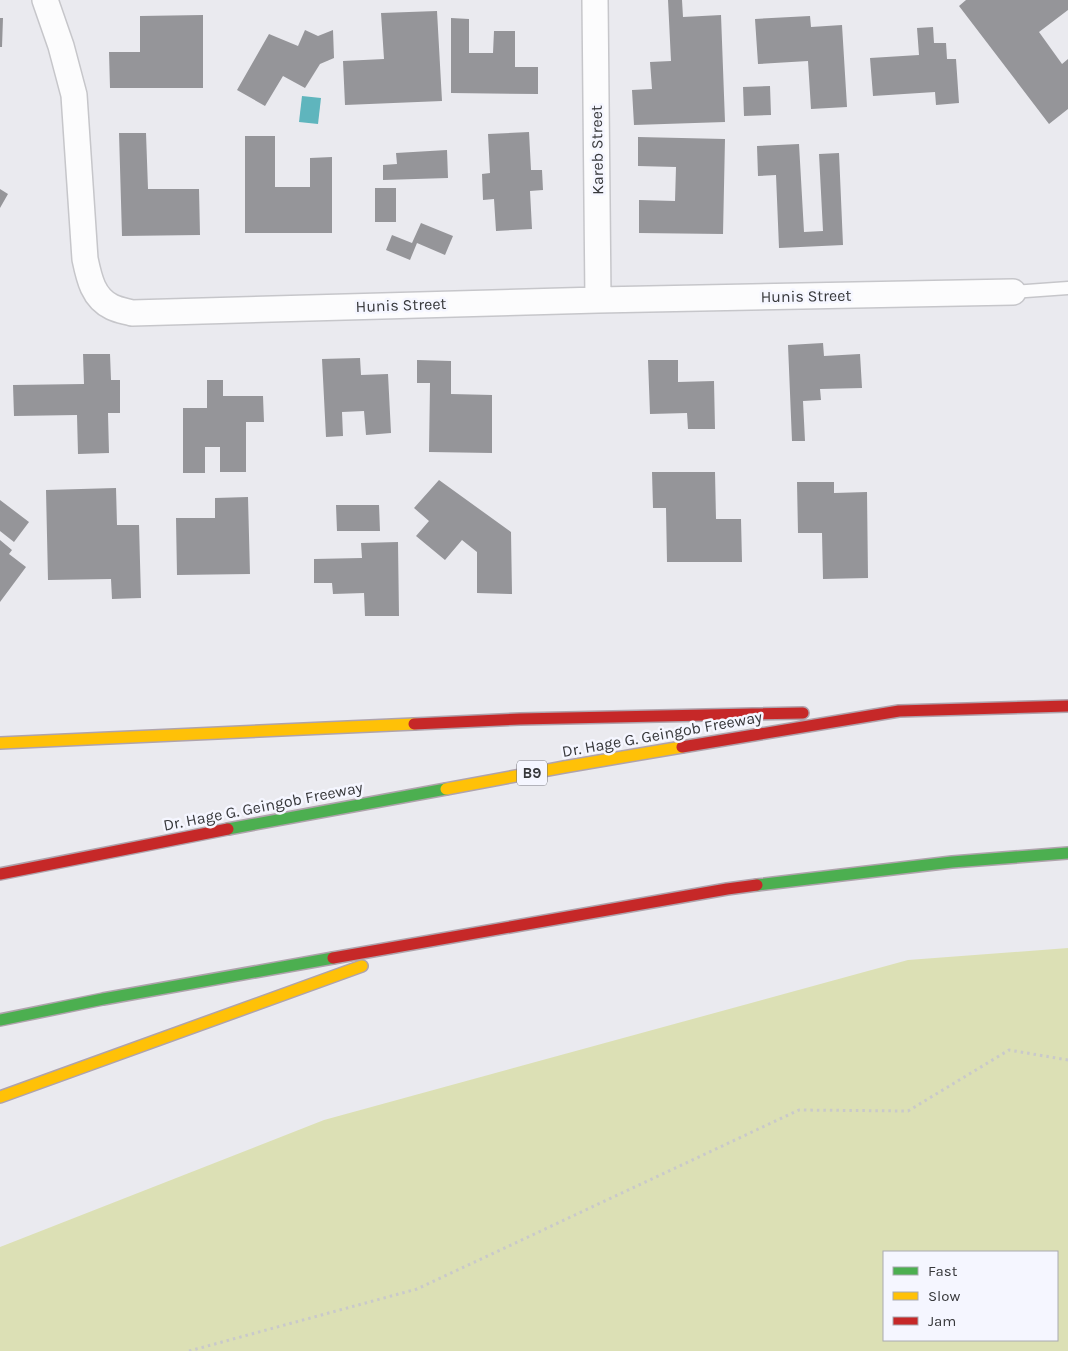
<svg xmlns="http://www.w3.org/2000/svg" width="1068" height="1351" font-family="Karla,sans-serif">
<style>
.green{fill:#dce0b5;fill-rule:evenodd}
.water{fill:#5fb5bd}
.building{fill:#959599}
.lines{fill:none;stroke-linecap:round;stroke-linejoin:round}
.lane-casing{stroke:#c6c6ca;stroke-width:15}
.street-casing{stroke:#c6c6ca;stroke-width:28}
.fast-casing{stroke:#afa3ac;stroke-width:14}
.slow-casing{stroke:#afa3ac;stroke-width:14}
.jam-casing{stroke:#afa3ac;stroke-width:14}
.path{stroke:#c9c9cb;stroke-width:3;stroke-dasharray:2.5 4;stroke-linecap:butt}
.lane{stroke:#fcfcfd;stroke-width:12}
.street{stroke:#fcfcfd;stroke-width:25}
.fast{stroke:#4caf50;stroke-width:11}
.slow{stroke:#ffc107;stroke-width:11}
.jam{stroke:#c62828;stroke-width:11}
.labels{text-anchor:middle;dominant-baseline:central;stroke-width:5;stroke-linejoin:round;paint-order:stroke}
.shield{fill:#f5f6ff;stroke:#707176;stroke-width:1}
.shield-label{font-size:15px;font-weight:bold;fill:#37383b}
.street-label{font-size:16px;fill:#37383b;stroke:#f5f6ff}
</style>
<rect width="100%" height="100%" fill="#eaeaef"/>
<path class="green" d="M1068 948V1351H0V1247L324 1120 908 960ZM884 1252H1057V1340H884Z"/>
<path class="water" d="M302 96 321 98 318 124 299 122Z"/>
<path class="building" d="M668 0H682L683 17 721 15 725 122 634 125 632 90 652 89 650 62 671 61Z
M966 0H1068V10L1039 32 1062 64 1068 59V109L1049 124 959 6Z
M437 11 442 101 345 105 343 61 384 59 381 13Z
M203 15V88H110L109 52H140V16Z
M810 16 811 27 842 25 847 107 811 109 808 61 758 64 755 19Z
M0 18H3L2 47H0Z
M451 18 469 19V53H493L494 31H515V67H538V94L451 93Z
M933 27 934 43H946L947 59H956L959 103 936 105 935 92 873 96 870 58 919 55 917 28Z
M305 30 318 36 333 30 334 58 320 64 305 88 283 76 265 106 237 90 269 34 298 46Z
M770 86 771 115 744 116 743 87Z
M529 132 531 170H542L543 190 530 191 532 229 496 231 494 199 483 200 482 174 490 173 488 134Z
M119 133H146L148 189H199L200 235 122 236Z
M245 136H275V187H310V158L332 157V233H245Z
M638 137 725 139 723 234 639 233V200L675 201 676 167 638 166Z
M799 144 804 232 823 231 819 154 839 153 843 245 779 248 776 175 758 176 757 146Z
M447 150 448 178 383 180V165L397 164 396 153Z
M375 188H396V222H375Z
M0 189 8 194 0 208Z
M421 223 453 236 445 255 417 243 410 260 386 250 392 235 412 243Z
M823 343 824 356 860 354 862 388 820 389 821 400 803 401 805 441H792L788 345Z
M83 354H110L111 380H120V413H108L109 453 78 454 77 415 14 416 13 385 84 384Z
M360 358 361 375 388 374 391 433 366 435 364 411 342 412 343 436 326 437 322 359Z
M417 360 451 361V394L492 395V453L429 452 430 383H417Z
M648 360H678V382L714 381 715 429H688L687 413 650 414Z
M207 380H223V396H263L264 422H246V472H220V447H205V473H183V408H207Z
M652 472H715L716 519H741L742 562H667L666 508H653Z
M439 480 511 532 512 594 477 593V552L462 540 445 560 416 536 429 521 414 508Z
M797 482H834V493L867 492 868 578 823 579 822 533H798Z
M116 488 117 525H139L141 598 112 599 111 579 48 580 46 490Z
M248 497 250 574 177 575 176 518H215V498Z
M0 500 29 522 14 542 0 531Z
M336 505H379L380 531H337Z
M0 540 12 550 9 554 26 567 0 602Z
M398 542 399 616H365L364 593 333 594 332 583H314V559L362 558 361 543Z"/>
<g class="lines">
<g class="lane-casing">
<path id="lane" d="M1013 292 1068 288"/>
</g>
<g class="street-casing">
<path id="street" d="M45 0 61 46 74 95 85 259C89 278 93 298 112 307 118 310 125 311 132 313L598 300 1013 292
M595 0 598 300"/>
</g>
<g class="fast-casing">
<path id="fast" d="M228 829 446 789
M757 885 952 862 1068 853
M0 1020 103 999 333 958"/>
</g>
<g class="slow-casing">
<path id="slow" d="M0 743 414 724
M446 789 564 767 682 747
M0 1097 362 966"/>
</g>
<g class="jam-casing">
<path id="jam" d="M414 724 520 719 803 713
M682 747 899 711 1068 706
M0 874 228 829
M333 958 727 889 757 885"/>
</g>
<path class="path" d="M189 1351 417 1289 799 1110 908 1111 1009 1050 1068 1060"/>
<use href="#lane" class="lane"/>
<use href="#street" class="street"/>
<use href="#fast" class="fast"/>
<use href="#slow" class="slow"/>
<use href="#jam" class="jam"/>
</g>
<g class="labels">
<rect class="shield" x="517" y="760.5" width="30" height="25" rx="4"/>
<g class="shield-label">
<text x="532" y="773">B9</text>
</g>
<g class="street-label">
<text transform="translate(597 150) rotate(-91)">Kareb Street</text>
<text transform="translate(806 296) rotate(-1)">Hunis Street</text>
<text transform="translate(401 305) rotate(-2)">Hunis Street</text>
<text transform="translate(662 734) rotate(-10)">Dr. Hage G. Geingob Freeway</text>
<text transform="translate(263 806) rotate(-11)">Dr. Hage G. Geingob Freeway</text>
</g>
</g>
<rect x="883" y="1251" width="175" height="90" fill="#f5f6ff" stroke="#a9aab1"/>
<rect x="893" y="1267" width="25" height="8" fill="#4caf50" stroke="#a9aab1"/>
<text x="928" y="1276" font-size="15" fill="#37383b">Fast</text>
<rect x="893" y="1292" width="25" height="8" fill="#ffc107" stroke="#a9aab1"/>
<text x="928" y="1301" font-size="15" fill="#37383b">Slow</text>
<rect x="893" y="1317" width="25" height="8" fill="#c62828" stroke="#a9aab1"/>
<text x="928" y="1326" font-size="15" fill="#37383b">Jam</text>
</svg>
